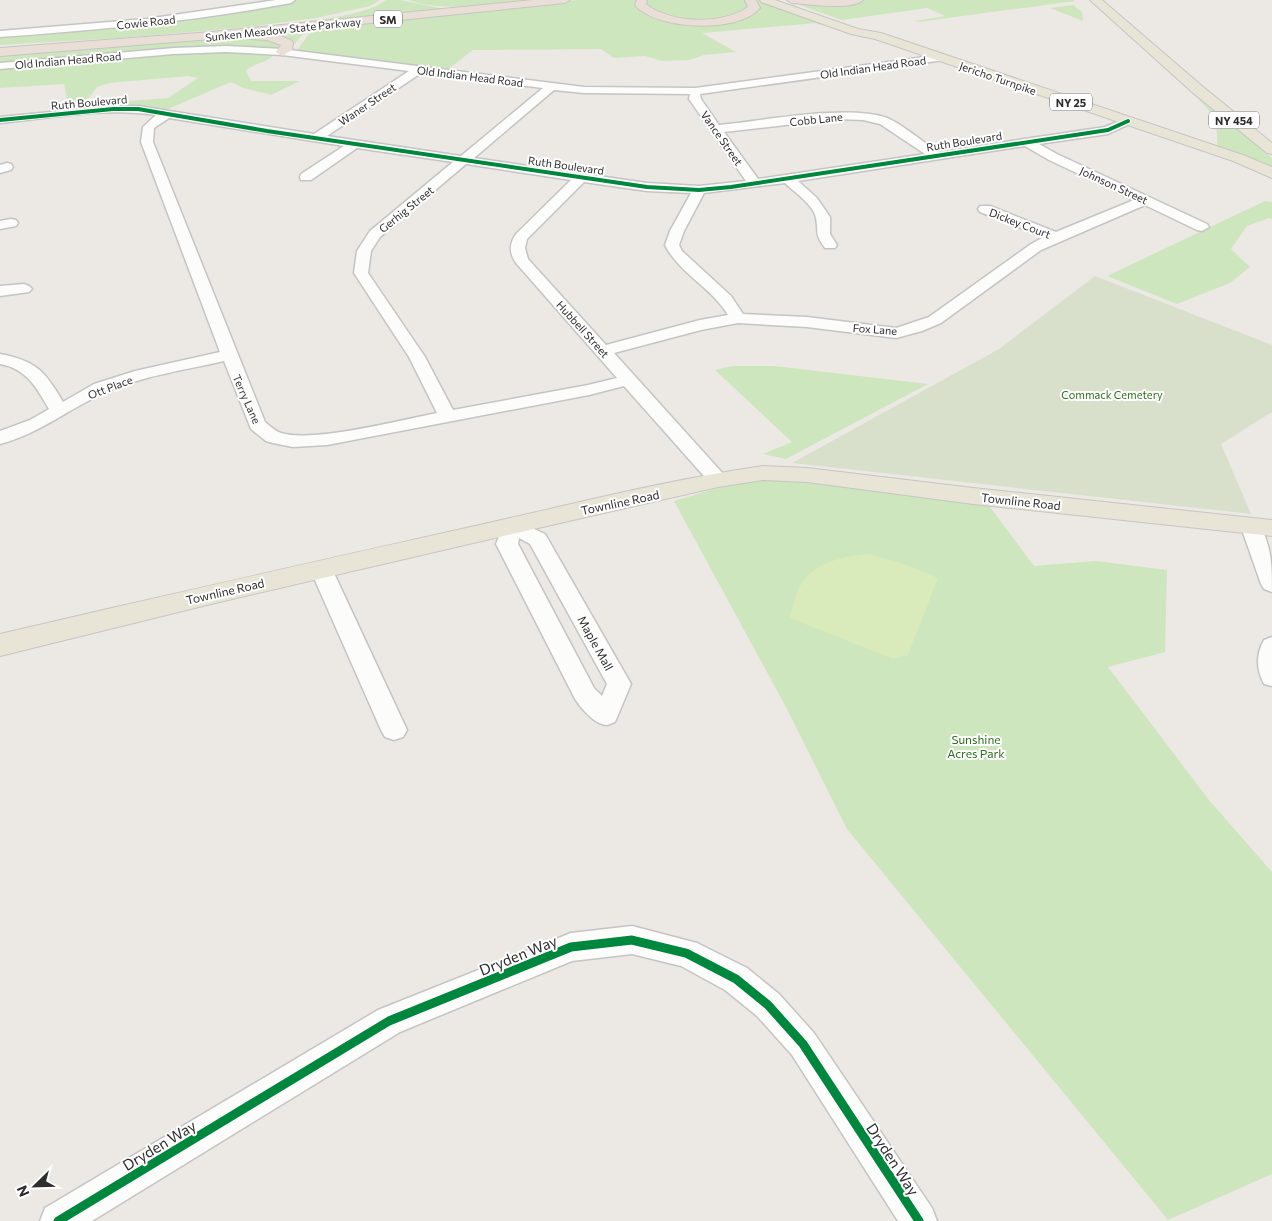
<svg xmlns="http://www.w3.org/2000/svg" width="1272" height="1221" font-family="Commissioner,sans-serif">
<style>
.green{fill:#cee6be}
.cemetery{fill:#d8e0cc}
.pitch{fill:#d9eabb}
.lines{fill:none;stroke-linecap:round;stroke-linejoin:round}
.minor-casing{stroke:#c5c4c5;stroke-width:3}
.major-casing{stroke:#c6c5c4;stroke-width:2}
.highway-casing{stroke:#c6c5c4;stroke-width:2}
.minor{fill:#fcfcfb;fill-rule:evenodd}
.major{fill:#e8e4d6;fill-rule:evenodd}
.highway{fill:#eadfd6;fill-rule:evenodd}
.cycleway-far1-casing{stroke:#fff;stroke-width:5.5}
.cycleway-casing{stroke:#fff;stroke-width:12}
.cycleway-far1{stroke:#00873e;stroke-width:4}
.cycleway{stroke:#00873e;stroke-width:9}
.labels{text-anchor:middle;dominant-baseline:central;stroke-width:4;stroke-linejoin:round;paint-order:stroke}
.shield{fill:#fff;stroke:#6d6d6d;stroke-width:1}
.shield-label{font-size:11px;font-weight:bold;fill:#2e2e2e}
.far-street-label{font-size:11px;fill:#2e2e2e;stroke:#fff}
.far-park-label{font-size:11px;fill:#2c6e1b;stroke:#fff}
.street-label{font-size:12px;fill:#2e2e2e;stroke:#fff}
.park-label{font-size:12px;fill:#2c6e1b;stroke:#fff}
.near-street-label{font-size:15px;fill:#2e2e2e;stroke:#fff}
</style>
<rect width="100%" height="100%" fill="#ece8e4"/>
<path class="green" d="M296 0H380L370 6 316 18 249 27 119 38 0 45V36L150 24Z
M386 0H400L445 9 281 24C307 21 368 16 386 0Z
M409 0H524C490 3 442 13 409 0Z
M577 0H638L637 5C643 17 678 22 691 22 707 23 725 18 742 17L753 0H762L823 22 820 25 816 23 702 33 736 52 704 55 689 60 662 61 645 56 614 58 601 49 473 50 447 70 298 53V49L309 34 332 26Z
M646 0H747L750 7C735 22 695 22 675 18 664 17 654 12 645 8Z
M785 0H1074L1075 1 918 22 915 21 945 16 927 8 842 20Z
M1073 5 1082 12 1083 21 1050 8Z
M320 27 302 35 289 51 281 38 234 35Z
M234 37H261L283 42V49L248 48 0 64V54Z
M216 51 274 55C265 64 255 62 246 71L251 81H300L271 95 243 88 231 82 168 109 113 105 114 102 168 98 198 78 188 76 109 83 97 87 84 104 69 108 64 84 0 88V67Z
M1192 93H1196L1272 158V168L1217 146C1219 117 1211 112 1192 93Z
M1265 201 1272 202V219L1269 218 1247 226 1231 249 1250 267 1230 283 1177 304 1107 276Z
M732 366H774L928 384 786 459 763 454 792 442 715 370Z
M766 479H795L988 504 1034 566 1096 561 1167 570 1165 652 1108 667 1209 800 1272 872V1174L1168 1220 847 829 787 709 674 501 738 482Z"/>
<path class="cemetery" d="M1095 276 1272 345V412L1221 444 1251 514 792 463 999 349Z"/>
<path class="pitch" d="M868 554 901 563 938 578 908 655 893 659 790 618C793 609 794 599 798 591 809 562 841 557 868 554Z"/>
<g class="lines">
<g class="minor-casing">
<path id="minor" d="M276 0H295L291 3C195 21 98 30 0 37V31L146 19Z
M226 46 282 49 584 87 695 88 940 55 944 56V60L700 94 701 99 719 125C762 121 849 104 887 118 902 124 924 143 938 152L1105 127 1124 119H1132L1134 121 1132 123 1108 134 1039 144 1057 154 1207 224 1209 227 1202 231 1197 230 1145 205 1041 250 941 323 922 331 896 338 807 327 738 323 701 330 614 353 725 476 728 480 725 484 718 486 711 484 624 386 589 395 327 445 293 447 273 443 266 441 251 429 224 361C185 370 142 376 106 392 70 408 39 434 0 444V431L30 420 49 409C36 387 27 369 0 364V354C36 361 45 371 63 402L94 384 135 371 220 352 141 142 143 127 156 115C105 107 51 118 0 123V117L113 106H138L314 134 409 71 282 55 226 52 174 54 0 69V63L174 48ZM421 73 543 88 461 156 327 136ZM554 90 584 93 690 94 689 99 746 181 699 186 647 183 474 158ZM169 118 344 146 301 174 300 177 301 180H311L357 148 453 162 370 231 357 251 354 273 409 357 437 413C401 420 312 443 281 433 275 431 270 426 265 422L153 142 154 128ZM837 119 863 120 880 124 925 154 758 179 724 132ZM1025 146 1049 160 1134 200 1056 232 990 206H980L978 209 980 212 1044 237 1031 244 929 317 896 328 807 317 743 314 731 296 682 251 679 245 684 231 704 193 785 183C794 192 814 205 816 218 819 235 814 232 825 248H835L837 245 830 234V217L817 198 798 181ZM466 164 571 180 516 234C509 244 509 253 516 263L617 378 588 385 453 410 425 357 368 273 371 251 380 237ZM584 182 647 191 691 193 670 231 665 245C679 273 712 288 728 315L700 320 606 345 528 259 525 248 527 239Z
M7 163 11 164 13 167 11 170 0 173V165Z
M11 219 16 220 18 223 16 226 0 229V221Z
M24 284 29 286 32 289 29 292 0 296V286Z
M512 519 545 534 631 684 615 722C612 723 610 724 607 725 594 725 578 705 573 695L496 544 505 521ZM519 538 530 544 607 684 602 696 594 688 518 544Z
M1251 520 1258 522C1272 546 1272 565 1272 592L1264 589 1261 584 1241 527 1244 522Z
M321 562 329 564 332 569 407 730 403 737 394 740 385 737 381 730 310 569 313 564Z
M1272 637V686L1264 684C1256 669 1256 654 1264 640Z
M632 926 697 943 747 968 779 994 814 1033 932 1208 937 1221H898L792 1055 757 1016 725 990 681 966 632 954 572 961 400 1032 92 1221H40L45 1208 378 1010 571 933Z"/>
</g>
<g class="major-casing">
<path id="major" d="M760 0H775L858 29 881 33 1243 155 1272 167V178L1233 161 875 39 851 34 761 2Z
M1090 0H1102L1202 86 1272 143V154L1267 153 1192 92Z
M763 466 807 468 973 488 1272 520V536L973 504 807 482 763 480 718 487 512 534 207 605 0 656V634C158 597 316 561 475 526 570 505 666 480 763 466Z"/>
</g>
<g class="highway-casing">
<path id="highway" d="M533 0H570L565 3 272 33 291 40 293 43 292 50 282 56 276 52 281 45 267 40 251 39 249 36 0 56V48L211 32Z
M637 0H647L646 4C671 24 722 25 748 7L745 0H756L760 8C738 34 655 30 635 5Z
M787 0H863C852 11 808 4 792 3Z"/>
</g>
<use href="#minor" class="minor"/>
<use href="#major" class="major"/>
<use href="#highway" class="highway"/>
<g class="cycleway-far1-casing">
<path id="cycleway-far1" d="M0 120 113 109H138L267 131 647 187 699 190 731 187 1108 130 1128 121"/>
</g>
<g class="cycleway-casing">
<path id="cycleway" d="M58 1221 389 1021 571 947 632 940 686 953 736 979 768 1005 803 1044 919 1221"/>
</g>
<use href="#cycleway-far1" class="cycleway-far1"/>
<use href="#cycleway" class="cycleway"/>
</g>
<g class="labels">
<g class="shield">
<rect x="374" y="10.5" width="28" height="17" rx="4"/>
<rect x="1050" y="93.5" width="42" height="17" rx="4"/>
<rect x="1209" y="111.5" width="50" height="17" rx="4"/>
</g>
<g class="shield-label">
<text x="388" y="19">SM</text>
<text x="1071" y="102">NY 25</text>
<text x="1234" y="120">NY 454</text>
</g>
<g class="far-street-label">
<text transform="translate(146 22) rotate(-6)">Cowie Road</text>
<text transform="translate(283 29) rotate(-6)">Sunken Meadow State Parkway</text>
<text transform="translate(68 60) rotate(-5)">Old Indian Head Road</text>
<text transform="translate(873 67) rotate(-8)">Old Indian Head Road</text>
<text transform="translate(470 76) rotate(7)">Old Indian Head Road</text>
<text transform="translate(998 78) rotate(19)">Jericho Turnpike</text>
<text transform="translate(89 102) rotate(-5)">Ruth Boulevard</text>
<text transform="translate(367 104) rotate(-34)">Waner Street</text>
<text transform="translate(816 119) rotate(-6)">Cobb Lane</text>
<text transform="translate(722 138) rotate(55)">Vance Street</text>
<text transform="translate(964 141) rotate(-9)">Ruth Boulevard</text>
<text transform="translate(566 165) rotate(8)">Ruth Boulevard</text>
<text transform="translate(1114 185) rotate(25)">Johnson Street</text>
<text transform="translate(406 209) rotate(-39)">Gerhig Street</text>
<text transform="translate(1020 223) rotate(21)">Dickey Court</text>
<text transform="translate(583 329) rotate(48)">Hubbell Street</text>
<text transform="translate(875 329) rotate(4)">Fox Lane</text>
<text transform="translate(110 387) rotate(-21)">Ott Place</text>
<text transform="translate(247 399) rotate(66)">Terry Lane</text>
</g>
<g class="far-park-label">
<text x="1112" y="394">Commack Cemetery</text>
</g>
<g class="street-label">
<text transform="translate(1021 501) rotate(6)">Townline Road</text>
<text transform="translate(620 502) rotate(-12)">Townline Road</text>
<text transform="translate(225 591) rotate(-13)">Townline Road</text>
<text transform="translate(596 643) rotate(61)">Maple Mall</text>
</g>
<g class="park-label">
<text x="976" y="739">Sunshine<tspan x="976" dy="14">Acres Park</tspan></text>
</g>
<g class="near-street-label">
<text transform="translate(518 955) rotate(-22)">Dryden Way</text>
<text transform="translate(159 1145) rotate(-31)">Dryden Way</text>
<text transform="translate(893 1159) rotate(57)">Dryden Way</text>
</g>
</g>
<g transform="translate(35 1186) rotate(247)" stroke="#ffffff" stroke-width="4" paint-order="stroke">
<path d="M0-4L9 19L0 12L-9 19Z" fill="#2e2e2e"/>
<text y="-8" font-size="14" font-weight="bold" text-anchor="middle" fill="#2e2e2e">N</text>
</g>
</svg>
